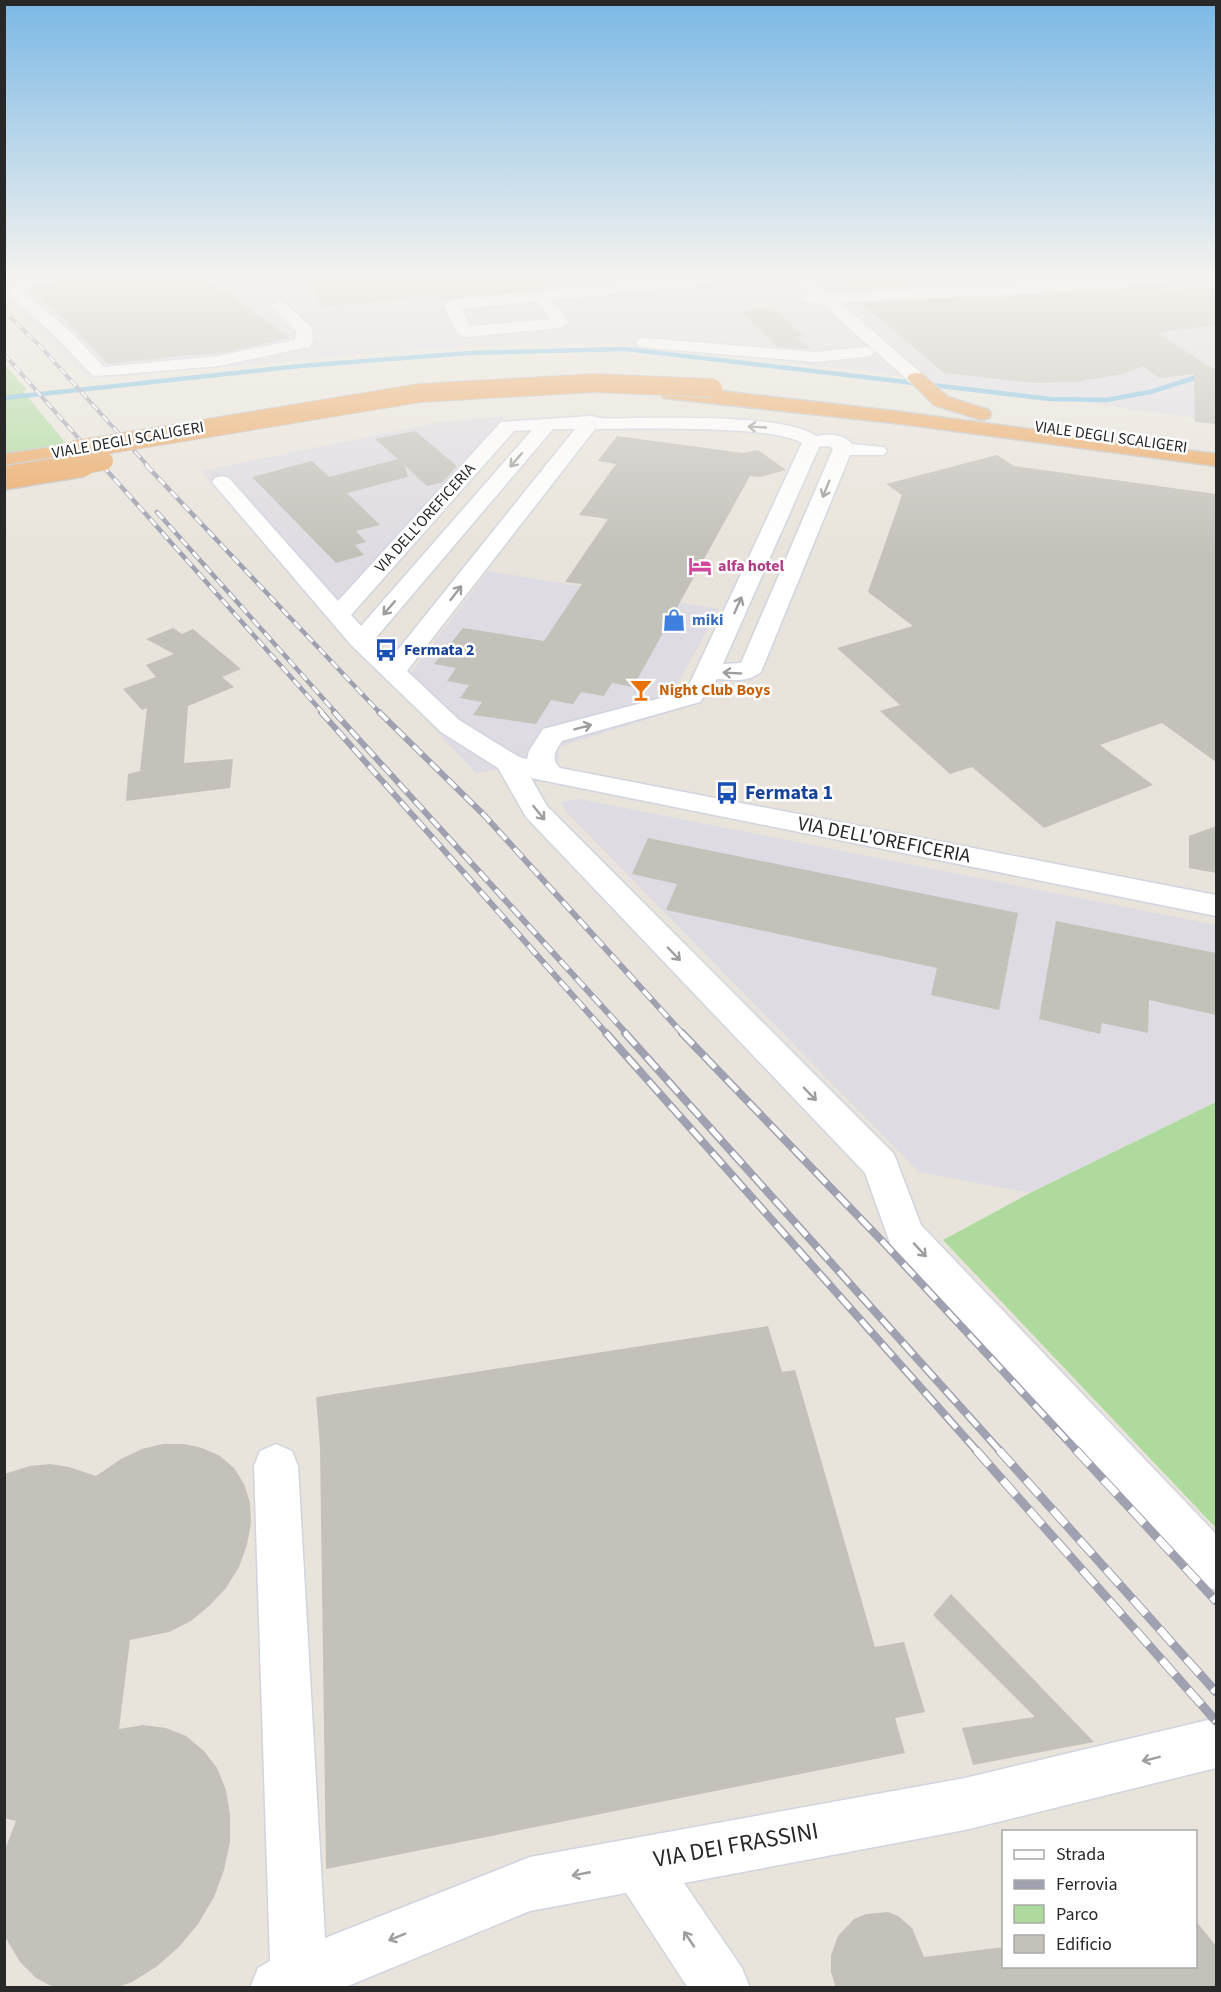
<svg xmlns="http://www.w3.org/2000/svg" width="1221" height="1992" font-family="'Source Sans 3',sans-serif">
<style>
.industrial{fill:#dedbe2}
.green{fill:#aeda9e}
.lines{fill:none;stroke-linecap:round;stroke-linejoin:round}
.stream{stroke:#79bee0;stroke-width:4.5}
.building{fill:#c4c1bb}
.minor-casing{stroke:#d1d3df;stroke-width:3}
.highway-casing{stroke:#c3c3c3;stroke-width:3}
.minor{fill:#fff;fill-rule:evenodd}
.highway{fill:#eba864;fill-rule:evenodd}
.rail-far4-casing{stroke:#9fa0b0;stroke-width:4}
.rail-far3-casing{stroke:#9fa0b0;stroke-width:4.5}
.rail-far2-casing{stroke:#9fa0b0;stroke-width:6}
.rail-far1-casing{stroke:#9fa0b0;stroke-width:8}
.rail-casing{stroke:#9fa0b0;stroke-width:9}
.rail-far4{stroke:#fff;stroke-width:2;stroke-dasharray:8;stroke-linecap:butt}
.rail-far3{stroke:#fff;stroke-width:3;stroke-dasharray:9;stroke-linecap:butt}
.rail-far2{stroke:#fff;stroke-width:4;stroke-dasharray:12;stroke-linecap:butt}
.rail-far1{stroke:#fff;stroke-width:5;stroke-dasharray:16;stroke-linecap:butt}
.rail{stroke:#fff;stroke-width:7;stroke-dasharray:20;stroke-linecap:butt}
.highway-bridge-far1-casing{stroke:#c3c3c3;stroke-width:20;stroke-linecap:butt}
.highway-bridge-casing{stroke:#c3c3c3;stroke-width:26;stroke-linecap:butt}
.highway-bridge-far1{stroke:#eba864;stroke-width:18}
.highway-bridge{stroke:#eba864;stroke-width:23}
.oneway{stroke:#9e9e9e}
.labels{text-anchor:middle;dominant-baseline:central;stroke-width:5;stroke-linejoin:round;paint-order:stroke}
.far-street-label{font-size:16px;fill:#282828;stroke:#fff}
.far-hotel-label{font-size:16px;font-weight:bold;fill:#b23c85;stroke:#fff;text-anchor:start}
.far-shop-label{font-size:16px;font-weight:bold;fill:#366cbe;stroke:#fff;text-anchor:start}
.far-transit-label{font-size:16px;font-weight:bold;fill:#164399;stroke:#fff;text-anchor:start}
.far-food-label{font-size:16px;font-weight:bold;fill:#c56008;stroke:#fff;text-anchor:start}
.transit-label{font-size:20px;font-weight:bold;fill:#164399;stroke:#fff;text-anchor:start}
.street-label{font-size:20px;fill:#282828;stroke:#fff}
.near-street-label{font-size:24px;fill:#282828;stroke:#fff}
</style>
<rect width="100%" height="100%" fill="#e9e4db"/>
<path class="industrial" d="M4 275H1216V421L856 370 602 343 518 344 400 351 89 379 5 301Z
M506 416 329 615 201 471 436 423Z
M488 571 719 609 677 685 695 704 556 748 560 758 476 773 398 690Z
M580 799 1216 925V1102L1030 1193 919 1172 567 813 561 802Z"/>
<path class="green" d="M4 364 27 390 23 391 68 446 5 457Z
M1216 1102V1528L943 1240 1030 1193Z"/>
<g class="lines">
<path class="stream" d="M4 398 300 366 469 353 625 349 1051 399 1106 400 1150 392 1216 371"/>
</g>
<path class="building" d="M87 275H93L108 282 142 275H202L290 338 218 354 189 355 108 364 32 288Z
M307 275H548L549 288 452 298 443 301 439 295 322 307Z
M832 275H1114L848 290Z
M1165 284V290L1216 286V325L1158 333 1216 371V424L1195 422 1194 374 1160 378 1142 366 1123 374 1075 382 1033 383 944 373 861 303 1057 294Z
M772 307 803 336 797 337 810 349 777 347 741 311Z
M415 431 457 466 443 482 427 486 405 466 408 477 347 493 380 525 356 531 366 542 355 545 364 555 336 563 252 477 312 461 329 477 398 459 375 439Z
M617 436 743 453 758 450 786 470 760 477 750 476 633 687 612 683 604 696 581 692 573 704 551 700 536 724 473 715 482 702 460 698 469 685 447 681 456 668 434 664 463 628 544 641 582 584 565 582 608 519 579 515 616 464 598 461Z
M997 455 1014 466 1216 494V762L1162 723 1100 745 1153 785 1044 828 972 767 950 774 880 711 900 705 837 648 913 626 868 592 902 495 886 484Z
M173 628 182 634 193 629 241 669 222 677 234 687 188 706 184 763 233 759 230 788 126 801 128 774 140 771 147 708 142 710 123 689 156 677 146 665 174 654 146 639Z
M1216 826V873L1189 868V836Z
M648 838 1018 913 999 1010 931 995 937 968 666 910 677 884 632 874Z
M1056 921 1216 953V1015L1149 1000 1148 1033 1102 1023 1100 1034 1039 1019Z
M768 1326 782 1372 795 1370 875 1647 904 1642 925 1712 895 1718 905 1753 326 1869 320 1447 316 1397Z
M163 1444H184L202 1448 220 1456 234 1468 244 1484 250 1502 251 1523 247 1545 239 1567 226 1588 209 1606 191 1621 169 1632 130 1640 119 1729 143 1725 166 1728 186 1736 204 1751 217 1768 226 1790 230 1815V1842L224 1870 214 1897 198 1924 179 1947 156 1967 132 1982 115 1988H55L36 1978 20 1962 4 1935V1852L16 1821 4 1818V1474L30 1466 50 1464 69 1467 96 1476 121 1459 142 1449Z
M951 1594 1094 1742 973 1765 962 1728 1035 1717 933 1615Z
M888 1912 898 1916 912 1928 924 1957 1004 1947V1966H1196V1921L1216 1946V1988H836L831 1972V1955L838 1936 854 1919 866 1914Z"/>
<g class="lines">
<g class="minor-casing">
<path id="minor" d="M29 275H49L25 290 28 296 71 332 104 367 218 356 295 340 296 331 271 306 279 301 285 303 310 326C314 332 314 341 310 347L304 348 218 366 98 376 92 375 59 340 13 298 9 289 18 280Z
M705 275H758L750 280 552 300 569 323 561 328 464 337 456 332 444 305 452 300ZM537 301 550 319 470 326 462 309Z
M791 275H808L829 293 1057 282 1139 275H1197L1189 280 1057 292 840 302 922 374 925 378 922 382H910L821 303 802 302 800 299 802 296 811 294Z
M645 338 815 352 865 347 871 348 874 352 871 356 865 357 815 362 639 347 636 343 639 339Z
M591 416C605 420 622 418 637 418 676 418 787 415 816 436 829 434 843 433 852 444L884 447 887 451 884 455H850L761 672C747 683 733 680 717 679L700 702 562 741C556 750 550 759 560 768L1216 895V916L531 778 547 806 894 1154 921 1225 1216 1534V1590L1199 1584 891 1246 865 1173 526 817 498 768 441 732 352 646 212 482 215 478 222 476 229 478 338 601 501 422ZM553 429H575L392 657 374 640ZM595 429C633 429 777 425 802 443L690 683 682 692 657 699 543 729 529 751 527 759 519 757 459 720 407 671ZM532 430 361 626 351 615 514 431ZM829 446 833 449 741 663 723 664 819 447Z
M276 1444 292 1451 298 1466 325 1938 530 1857 965 1778 1208 1720 1216 1724V1768L965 1830 684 1883 742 1968 750 1988H688L626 1893 530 1911 343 1988H250L258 1968 270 1961 254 1466 260 1451Z"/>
</g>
<g class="highway-casing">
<path id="highway" d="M916 373 922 374 948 397 989 410 991 414 989 418 982 420 934 405 907 378 910 374Z
M670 388 713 390 894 411 1216 454V466L894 423 664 398 661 394 664 390Z
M74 444 81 446 84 450 81 454 4 466V454Z"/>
</g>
<use href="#minor" class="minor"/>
<use href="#highway" class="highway"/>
<g class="rail-far4-casing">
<path id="rail-far4" d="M4 311 40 346 148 466
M4 354 103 466"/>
</g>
<g class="rail-far3-casing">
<path id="rail-far3" d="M102 465 323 713
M146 465 380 713
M157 512 336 713"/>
</g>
<g class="rail-far2-casing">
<path id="rail-far2" d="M321 712 607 1034
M334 712 627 1034
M379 712 484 815 683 1034"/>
</g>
<g class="rail-far1-casing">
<path id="rail-far1" d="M606 1033 977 1451
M625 1033 1000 1451
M682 1033 883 1242 1077 1451"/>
</g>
<g class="rail-casing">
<path id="rail" d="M976 1450 1216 1721
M999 1450 1216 1692
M1076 1450 1216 1601"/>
</g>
<use href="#rail-far4" class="rail-far4"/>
<use href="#rail-far3" class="rail-far3"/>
<use href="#rail-far2" class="rail-far2"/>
<use href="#rail-far1" class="rail-far1"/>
<use href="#rail" class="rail"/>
<g class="highway-bridge-far1-casing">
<path id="highway-bridge-far1" d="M74 450 420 393 594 383 713 388
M74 466 104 461"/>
</g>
<g class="highway-bridge-casing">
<path id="highway-bridge" d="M4 478 83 465"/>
</g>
<use href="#highway-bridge-far1" class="highway-bridge-far1"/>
<use href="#highway-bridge" class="highway-bridge"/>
</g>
<defs><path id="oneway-shaft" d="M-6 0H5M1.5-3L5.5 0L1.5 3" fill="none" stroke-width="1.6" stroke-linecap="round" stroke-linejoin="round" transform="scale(1.5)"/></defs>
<g class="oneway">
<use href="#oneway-shaft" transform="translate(757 427) rotate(-177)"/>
<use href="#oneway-shaft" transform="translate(516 460) rotate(131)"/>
<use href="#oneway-shaft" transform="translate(826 489) rotate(112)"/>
<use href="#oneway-shaft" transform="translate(456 593) rotate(-52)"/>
<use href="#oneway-shaft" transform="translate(738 605) rotate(-66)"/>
<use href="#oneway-shaft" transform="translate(389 608) rotate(131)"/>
<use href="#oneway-shaft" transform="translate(732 673) rotate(-177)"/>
<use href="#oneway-shaft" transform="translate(583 727) rotate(-15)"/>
<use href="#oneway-shaft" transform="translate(539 813) rotate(51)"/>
<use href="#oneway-shaft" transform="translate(674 954) rotate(46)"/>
<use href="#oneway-shaft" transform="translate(810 1094) rotate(46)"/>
<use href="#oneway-shaft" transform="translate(920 1250) rotate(47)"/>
<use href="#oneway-shaft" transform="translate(1151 1759) rotate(166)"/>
<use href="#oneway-shaft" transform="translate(581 1874) rotate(169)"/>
<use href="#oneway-shaft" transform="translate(397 1937) rotate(158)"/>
<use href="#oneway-shaft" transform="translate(689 1939) rotate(-124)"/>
</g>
<linearGradient id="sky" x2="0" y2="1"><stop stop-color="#7bb8e5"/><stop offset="0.5" stop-color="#f5f3ef"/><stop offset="1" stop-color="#f5f3ef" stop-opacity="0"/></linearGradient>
<rect width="1221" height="554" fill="url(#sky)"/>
<defs>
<g id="hotel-bare" transform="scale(1.8)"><path d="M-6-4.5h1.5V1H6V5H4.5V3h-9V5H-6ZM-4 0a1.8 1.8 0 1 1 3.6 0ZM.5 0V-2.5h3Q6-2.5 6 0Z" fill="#d1479c" stroke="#fff" stroke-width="2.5" paint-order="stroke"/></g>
<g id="shop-bare" transform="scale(1.8)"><path d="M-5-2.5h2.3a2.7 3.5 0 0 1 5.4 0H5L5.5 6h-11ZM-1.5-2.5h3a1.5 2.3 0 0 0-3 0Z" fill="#3f7fe0" stroke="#fff" stroke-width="2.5" paint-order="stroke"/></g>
<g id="bus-bare" transform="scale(1.8)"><path d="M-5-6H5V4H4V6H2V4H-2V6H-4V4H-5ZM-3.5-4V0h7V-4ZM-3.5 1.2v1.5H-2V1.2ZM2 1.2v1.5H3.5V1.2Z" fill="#1a4fb4" stroke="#fff" stroke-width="2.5" paint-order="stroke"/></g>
<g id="bar-bare" transform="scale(1.8)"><path d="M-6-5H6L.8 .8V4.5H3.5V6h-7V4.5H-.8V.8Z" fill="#e8710a" stroke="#fff" stroke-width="2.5" paint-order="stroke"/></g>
</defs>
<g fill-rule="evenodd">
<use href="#hotel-bare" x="700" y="566"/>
<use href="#shop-bare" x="674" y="620"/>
<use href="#bus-bare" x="386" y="650"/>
<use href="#bar-bare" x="641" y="690"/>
<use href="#bus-bare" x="727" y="793"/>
</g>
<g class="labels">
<g class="far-street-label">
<text transform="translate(1111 437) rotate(8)">VIALE DEGLI SCALIGERI</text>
<text transform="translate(128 440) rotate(-10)">VIALE DEGLI SCALIGERI</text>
<text transform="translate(425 518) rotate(-48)">VIA DELL'OREFICERIA</text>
</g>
<g class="far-hotel-label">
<text x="718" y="566">alfa hotel</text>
</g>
<g class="far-shop-label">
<text x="692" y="620">miki</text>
</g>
<g class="far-transit-label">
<text x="404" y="650">Fermata 2</text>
</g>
<g class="far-food-label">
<text x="659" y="690">Night Club Boys</text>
</g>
<g class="transit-label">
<text x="745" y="793">Fermata 1</text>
</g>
<g class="street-label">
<text transform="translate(884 840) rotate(11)">VIA DELL'OREFICERIA</text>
</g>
<g class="near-street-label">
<text transform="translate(736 1845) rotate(-10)">VIA DEI FRASSINI</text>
</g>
</g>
<rect width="1221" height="1992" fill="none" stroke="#282828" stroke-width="12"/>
<rect x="1002" y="1830" width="195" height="138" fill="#ffffff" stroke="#a9a9a9" stroke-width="1.5"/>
<rect x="1014" y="1850" width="30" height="9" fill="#ffffff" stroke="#a9a9a9" stroke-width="1.5"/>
<text x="1056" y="1860" font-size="18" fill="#282828">Strada</text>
<rect x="1014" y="1880" width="30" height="9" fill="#9fa0b0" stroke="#a9a9a9" stroke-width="1.5"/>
<text x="1056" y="1890" font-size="18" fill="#282828">Ferrovia</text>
<rect x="1014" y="1905" width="30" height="18" fill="#aeda9e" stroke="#a9a9a9" stroke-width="1.5"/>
<text x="1056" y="1920" font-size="18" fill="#282828">Parco</text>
<rect x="1014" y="1935" width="30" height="18" fill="#c4c1bb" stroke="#a9a9a9" stroke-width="1.5"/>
<text x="1056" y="1950" font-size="18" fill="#282828">Edificio</text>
</svg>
